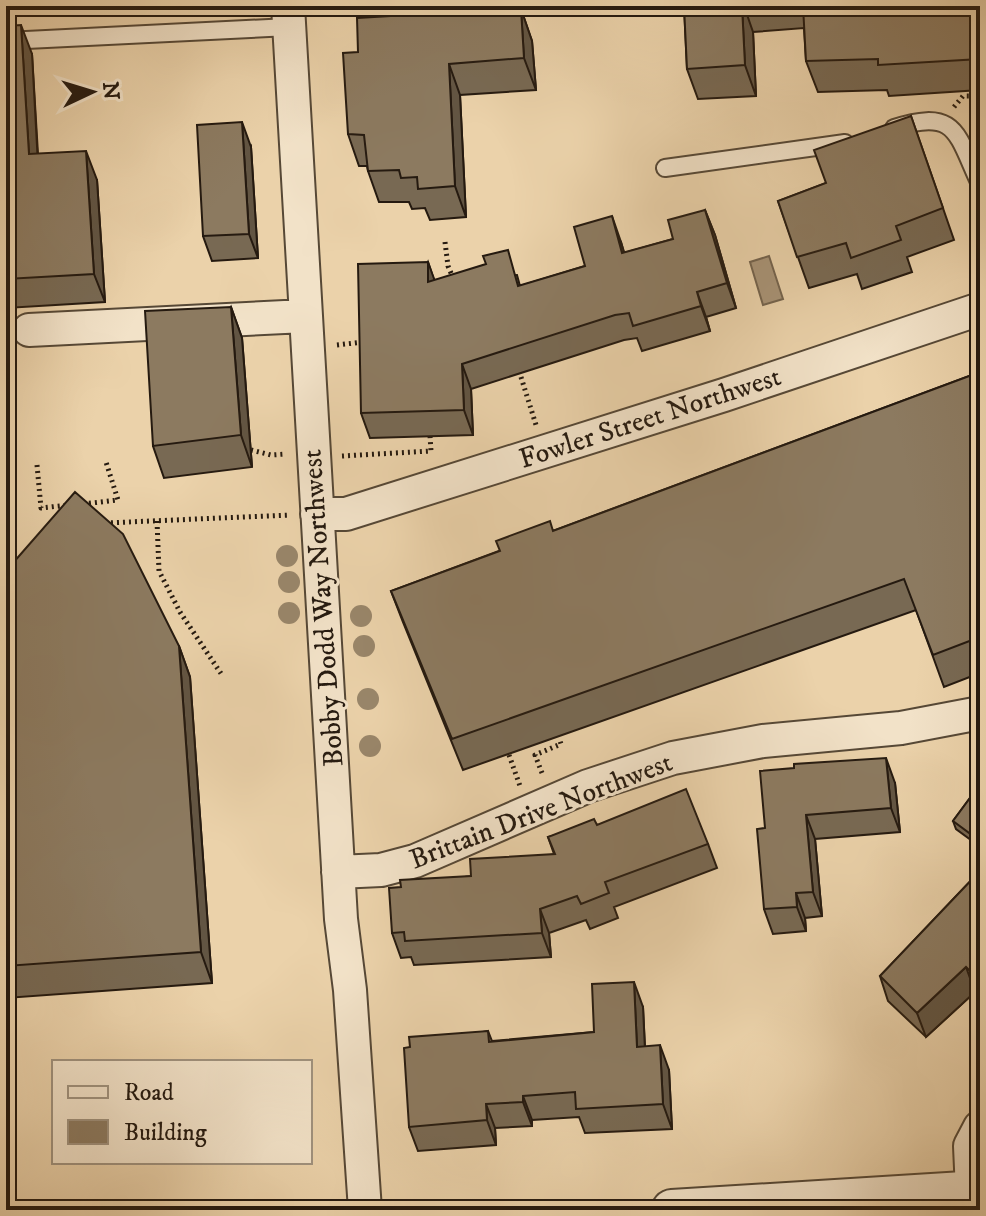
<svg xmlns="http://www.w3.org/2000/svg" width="986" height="1216" font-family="'IM FELL DW Pica',serif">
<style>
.water{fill:#a89376;stroke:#74634d;stroke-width:2}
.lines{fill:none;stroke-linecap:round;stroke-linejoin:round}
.service-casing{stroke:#564836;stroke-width:20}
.minor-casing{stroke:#564836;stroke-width:36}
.tertiary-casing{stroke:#564836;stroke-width:44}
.path{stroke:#251a10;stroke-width:5;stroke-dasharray:2 4;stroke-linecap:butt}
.service{stroke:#f2e2c8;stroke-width:16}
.minor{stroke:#f2e2c8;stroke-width:32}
.tertiary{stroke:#f2e2c8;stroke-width:40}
.tree{fill:#99866a}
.wall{fill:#786953;stroke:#251a10;stroke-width:2}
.shaded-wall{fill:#625543;stroke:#251a10;stroke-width:2}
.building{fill:#8c7a60;stroke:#251a10;stroke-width:2}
.labels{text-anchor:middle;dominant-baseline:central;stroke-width:6;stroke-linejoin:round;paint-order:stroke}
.street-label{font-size:28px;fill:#251a10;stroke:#f2e2c8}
</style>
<rect width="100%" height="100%" fill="#ebd2aa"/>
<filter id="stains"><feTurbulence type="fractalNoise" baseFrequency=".0025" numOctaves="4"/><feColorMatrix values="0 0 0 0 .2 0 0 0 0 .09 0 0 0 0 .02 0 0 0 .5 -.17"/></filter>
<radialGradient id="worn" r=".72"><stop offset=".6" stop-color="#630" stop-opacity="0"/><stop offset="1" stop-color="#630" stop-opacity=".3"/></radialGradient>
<path class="water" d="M769 256 783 299 763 305 750 262Z"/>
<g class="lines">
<g class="service-casing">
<path id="service" d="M6 41 289 27
M894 128C957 108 956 133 980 184
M665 168 845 143
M6 331 29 330"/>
</g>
<g class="minor-casing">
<path id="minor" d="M288 6 341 919 350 990 365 1210
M29 330 305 316
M317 514H346L724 395 980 309
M338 872 381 870 415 861 588 786 673 758 763 741 901 728 980 713
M972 1191 970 1146 980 1127"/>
</g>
<g class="tertiary-casing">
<path id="tertiary" d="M672 1210 980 1191"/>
</g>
<path class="path" d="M365 6V21
M954 107 963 96H980
M445 242 448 266 454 280
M337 345 363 342
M521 377 536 425
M251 450 271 455 286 454
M342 456 431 451 430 436
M37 465 41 508 69 505
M83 504 118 500 106 462
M157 521 159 571 180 612 222 675
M105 523 290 515
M509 755 520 786
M542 773 535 755 561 744 559 738"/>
<use href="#service" class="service"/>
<use href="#minor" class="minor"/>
<use href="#tertiary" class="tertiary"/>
</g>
<g class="tree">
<circle cx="287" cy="556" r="11"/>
<circle cx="289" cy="582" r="11"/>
<circle cx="289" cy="613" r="11"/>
<circle cx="361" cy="616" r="11"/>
<circle cx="364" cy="646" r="11"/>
<circle cx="368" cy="699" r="11"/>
<circle cx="370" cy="746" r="11"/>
</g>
<path class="wall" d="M6 6H8L9 26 32 54 38 154 97 180 105 302 6 308Z
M71 6H111V14L75 16Z
M190 6H228L191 9Z
M572 6H646L573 10Z
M684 6H980V90L889 96 887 90 818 92 806 61 804 28 753 32 756 96 698 99 687 69Z
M521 9 532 41 536 90 460 95 466 217 430 220 425 208 412 209 409 202H379L368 171 367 166H359L348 134 358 52 390 16Z
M911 116 954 240 907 257 912 272 862 289 857 274 809 288 778 201 826 183Z
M251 147 258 258 212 261 203 236Z
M705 210 715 235 736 308 706 317 710 331 642 351 637 338 624 340 471 389 473 435 370 438 361 413 428 262 434 280 517 275 520 286 585 266 621 242 624 253 673 239Z
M231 307 242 338 252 467 164 478 153 446Z
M980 372V673L944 687 916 610 463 770 403 622 391 591Z
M6 571 179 646 190 677 212 983 6 998Z
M895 783 900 832 815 839 822 916 805 918 806 931 773 934 764 909 765 828Z
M970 798 979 846 956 829 953 821Z
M597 825 708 844 717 868 614 907 618 918 590 929 586 920 549 933 551 957 414 965 411 957 401 958 392 933 401 887 471 876 554 854 548 837Z
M979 872 980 996 975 992 926 1037 888 1001 880 976Z
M643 1007 645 1047 669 1070 672 1129 585 1133 579 1117 532 1120V1126L495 1128 496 1145 418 1151 409 1127 410 1047 488 1031 492 1041 594 1032Z"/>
<path class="shaded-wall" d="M6 6H8L9 30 6 21Z
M435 6H445L447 45 436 14Z
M742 6H744L753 32 756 96 745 65Z
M521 9 532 41 536 90 524 58Z
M21 25 32 54 39 183 29 154Z
M449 64 460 95 466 217 455 186Z
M242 122 251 147 258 258 249 234Z
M86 151 97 180 105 302 94 274Z
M705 210 715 235 736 308 727 283Z
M612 216 621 242 632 278 622 253Z
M428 262 437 287 428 282Z
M697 292 706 317 710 331 701 306Z
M231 307 242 338 252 467 241 435Z
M462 364 471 389 473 435 464 410Z
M179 646 190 677 212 983 201 952Z
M886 758 895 783 900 832 891 808Z
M806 815 815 839 822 916 813 892Z
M980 833V845L979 846 976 838Z
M796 893 805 918 806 931 797 907Z
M540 909 549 933 551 957 542 933Z
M980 961V996L971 972Z
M966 967 975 992 926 1037 917 1013Z
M634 982 643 1007 646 1072 637 1047Z
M660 1045 669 1070 672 1129 663 1104Z
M523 1096 532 1120V1126L523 1102Z
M486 1104 495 1128 496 1145 487 1120Z"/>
<path class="building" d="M390 6H435L436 14 521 9 524 58 449 64 455 186 418 189 417 177 401 178 399 170 368 171 364 135 348 134 343 53 358 52 357 18 390 16Z
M684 6H742L745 65 687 69Z
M803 6H980V59L878 65V59L806 61Z
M21 25 29 154 86 151 94 274 6 279V26Z
M911 116 943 208 896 226 901 240 851 258 846 243 797 257 778 201 826 183 814 150Z
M242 122 249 234 203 236 197 125Z
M705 210 727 283 697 292 701 306 633 326 629 313 615 315 462 364 464 410 361 413 358 264 428 262V282L486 264 483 256 508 250 518 286 585 266 574 227 612 216 622 253 673 239 668 220Z
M231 307 241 435 153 446 145 311Z
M980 372V637L933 655 904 579 452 739 391 591 500 551 496 541 550 521 553 531Z
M75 492 123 534 179 646 201 952 6 966V571Z
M886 758 891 808 806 815 813 892 796 893 797 907 764 909 757 829 765 828 760 771 794 768V764Z
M686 789 708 844 605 882 609 893 581 904 577 896 540 909 542 933 405 941 404 932 392 933 389 888 401 887 400 880 471 876 470 859 555 854 548 837 594 819 597 825Z
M970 798 980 805V833L976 838 953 821Z
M979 872 980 874V961L971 972 966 967 917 1013 880 976Z
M634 982 637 1047 660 1045 663 1104 576 1109 575 1092 523 1096V1102L486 1104 487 1120 409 1127 404 1048 410 1047 409 1037 488 1031 489 1042 594 1032 592 984Z"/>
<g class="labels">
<g class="street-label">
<text transform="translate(650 418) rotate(-18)">Fowler Street Northwest</text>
<text transform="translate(323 608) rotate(-94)">Bobby Dodd Way Northwest</text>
<text transform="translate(541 811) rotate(-21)">Brittain Drive Northwest</text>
</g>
</g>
<rect width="986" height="1216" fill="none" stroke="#ebd2aa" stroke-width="32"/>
<rect x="8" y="8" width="970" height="1200" fill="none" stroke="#251a10" stroke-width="4"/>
<rect x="16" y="16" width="954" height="1184" fill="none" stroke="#251a10" stroke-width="2"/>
<rect x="52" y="1060" width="260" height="104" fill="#f2e2c8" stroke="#a0927e" stroke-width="2"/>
<rect x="68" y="1086" width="40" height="12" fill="#f2e2c8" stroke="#a0927e" stroke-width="2"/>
<text x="124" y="1100" font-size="24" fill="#251a10">Road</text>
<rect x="68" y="1120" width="40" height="24" fill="#8c7a60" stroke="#a0927e" stroke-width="2"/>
<text x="124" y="1140" font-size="24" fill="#251a10">Building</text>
<g transform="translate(92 92) rotate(86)" stroke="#f2e2c8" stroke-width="6" paint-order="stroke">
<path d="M0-6L14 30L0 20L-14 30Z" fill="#251a10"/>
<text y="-12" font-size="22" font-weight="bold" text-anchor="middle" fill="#251a10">N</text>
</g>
<rect width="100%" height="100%" filter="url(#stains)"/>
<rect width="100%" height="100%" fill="url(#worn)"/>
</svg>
